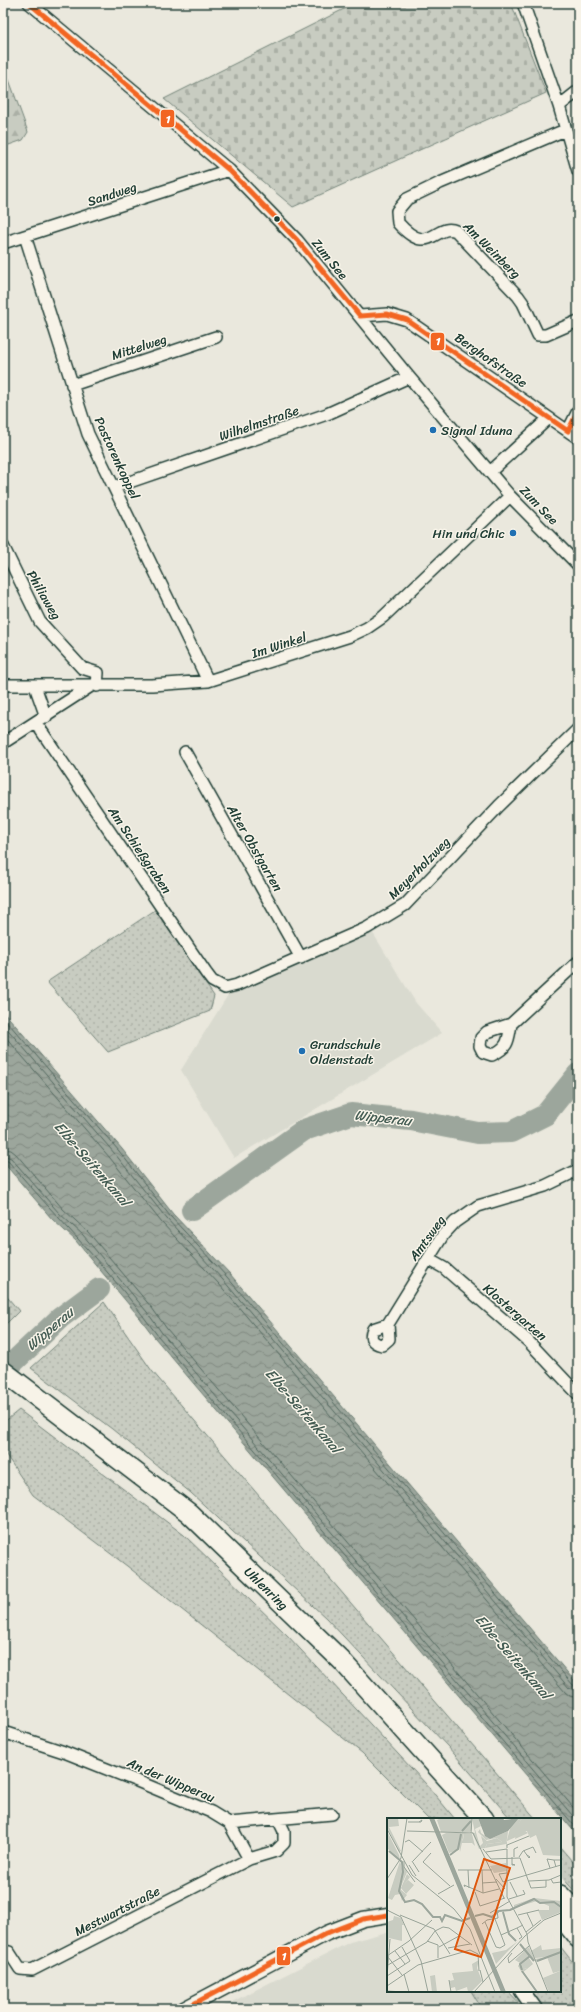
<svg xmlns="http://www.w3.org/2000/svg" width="581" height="2012" font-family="Sriracha,sans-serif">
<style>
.built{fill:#d9dacf}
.grass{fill:url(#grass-dots);stroke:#74847a}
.forest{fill:url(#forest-firs);stroke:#74847a}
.cemetery{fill:url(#cemetery-stones);stroke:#74847a}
.water{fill:url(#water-waves);stroke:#6a7c72}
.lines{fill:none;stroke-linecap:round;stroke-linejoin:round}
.shore{stroke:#51675e;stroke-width:1}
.river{stroke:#9ca69c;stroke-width:22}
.minor-casing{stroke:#1f3d34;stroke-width:14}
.tertiary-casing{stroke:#1f3d34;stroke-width:17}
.trunk-casing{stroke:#1f3d34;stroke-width:22}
.minor{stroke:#f7f3e8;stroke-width:11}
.tertiary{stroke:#f7f3e8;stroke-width:14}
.trunk{stroke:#f7f3e8;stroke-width:19}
.bus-1-casing{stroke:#f7f3e8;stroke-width:8}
.bus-1{stroke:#f26522;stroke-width:5}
.bus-dot{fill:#1f3d34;stroke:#f7f3e8;stroke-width:1.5}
.poi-dot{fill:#1f6fb2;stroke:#f7f3e8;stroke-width:1.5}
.labels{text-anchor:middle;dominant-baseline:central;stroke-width:3;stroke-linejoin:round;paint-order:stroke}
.street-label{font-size:13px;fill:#1f3d34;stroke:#f7f3e8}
.poi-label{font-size:13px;fill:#1f3d34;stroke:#f7f3e8;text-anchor:start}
.water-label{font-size:14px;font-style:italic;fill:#445c53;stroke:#f7f3e8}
.inset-river{fill:none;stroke:#9ca69c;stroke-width:2}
.inset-road{fill:none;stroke:#99a499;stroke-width:1}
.view{fill:#de580e;fill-opacity:0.15;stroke:#de580e;stroke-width:2}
.inset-edge{fill:none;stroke:#1f3d34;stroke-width:2}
.line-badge{stroke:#f7f3e8;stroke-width:1.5}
.badge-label{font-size:11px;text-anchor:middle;font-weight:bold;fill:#fff}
</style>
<defs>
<pattern id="grass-dots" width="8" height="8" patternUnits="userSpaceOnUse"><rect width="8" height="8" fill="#c8ccc1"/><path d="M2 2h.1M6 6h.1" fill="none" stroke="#abb0a6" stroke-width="1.8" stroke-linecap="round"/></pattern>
<pattern id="forest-firs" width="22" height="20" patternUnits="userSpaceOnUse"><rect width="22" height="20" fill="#c8ccc1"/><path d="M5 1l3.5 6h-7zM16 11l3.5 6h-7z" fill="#abb0a6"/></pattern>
<pattern id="cemetery-stones" width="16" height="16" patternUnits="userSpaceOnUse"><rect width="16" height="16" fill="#c8ccc1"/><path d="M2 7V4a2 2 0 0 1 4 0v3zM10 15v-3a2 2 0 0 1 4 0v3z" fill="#abb0a6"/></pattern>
<pattern id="water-waves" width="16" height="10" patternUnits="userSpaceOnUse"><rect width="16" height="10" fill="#9ca69c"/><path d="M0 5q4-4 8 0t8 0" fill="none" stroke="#7f8880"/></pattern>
</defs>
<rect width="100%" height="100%" fill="#eae8dd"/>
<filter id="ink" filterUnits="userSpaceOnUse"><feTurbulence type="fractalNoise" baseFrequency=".025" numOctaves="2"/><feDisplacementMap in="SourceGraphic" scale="8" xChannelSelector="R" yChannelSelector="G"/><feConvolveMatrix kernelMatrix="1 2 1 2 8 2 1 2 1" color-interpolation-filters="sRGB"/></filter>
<g filter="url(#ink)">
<path class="built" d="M371 930 416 1003 442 1033 234 1158 181 1070 228 995Z
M383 1933H388V1991H471L482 2009H218L350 1942Z"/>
<path class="grass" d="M155 910 214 996 210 1011 108 1052 47 982Z
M3 1292 19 1311 3 1327Z
M104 1302 152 1371 536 1819H511L448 1747 326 1618 191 1493 112 1429 31 1368Z
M19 1410 184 1535 287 1635 426 1784 455 1819H428L362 1753 127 1566 33 1495 6 1455 3 1447V1423Z
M560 1847 578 1868V1895L560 1875Z
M560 1946 578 1969V2009H543L532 1991H560Z
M471 1991H508L525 2009H482Z"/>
<path class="forest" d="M3 63 28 132 23 140 3 147Z"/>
<path class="cemetery" d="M356 3H511L546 93 293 207 164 99Z"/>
<path class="water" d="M3 1011 122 1149 173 1214 230 1274 578 1685V1836L155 1338 140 1318 76 1241 52 1219 3 1162Z"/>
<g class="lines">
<path class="shore" d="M3 1017 119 1151 170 1216 227 1277 573 1685 578 1687
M3 1024 115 1154 167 1219 223 1280 569 1688 578 1692
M3 1034 110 1158 162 1223 219 1284 565 1692 570 1696 578 1698
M3 1149 11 1150 16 1154 63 1209 88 1232 152 1308 167 1329 578 1813
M3 1155 11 1158 59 1213 83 1235 147 1312 162 1333 578 1822
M3 1160 8 1161C58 1219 113 1273 158 1336L578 1830"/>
<path class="river" d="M192 1210 304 1130 351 1114 411 1120 478 1133 511 1132 545 1115 578 1074
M3 1372 60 1318 99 1289"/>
<g class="minor-casing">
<path id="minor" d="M29 3 229 170 297 240 409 377 510 496 578 565
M523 3 559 106 578 171
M559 106 578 91
M565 130 440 183 407 199 397 211 398 223C430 259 435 222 456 231L518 296 523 303 538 335H546L578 321
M25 236 88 434 208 681
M3 243 229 170
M360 316 387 314 407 320 578 438
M72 385 216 337
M568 431 578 411
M490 472 549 418
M115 487 327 414 409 377
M3 546 40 622 82 668 98 673 97 686
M3 685H152L208 681 350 636 367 628 383 617 510 496
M35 686 46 717
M36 723 206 973 212 981 225 988 237 985 367 928 405 905 499 806 578 729
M3 743 91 686
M185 752 301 958
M511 1024C508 1041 509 1047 492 1055L483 1052 480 1046 481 1038 487 1032 511 1024 578 962
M428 1259 444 1268 528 1341 578 1394
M388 1324 373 1329C369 1338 372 1343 382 1345L389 1339 388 1324 443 1235 455 1222 478 1206 545 1186 578 1170
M3 1732 64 1752 137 1781 211 1812 229 1823 332 1814
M229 1823 249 1859
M3 1951 9 1952 20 1969 32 1970 249 1859 276 1851 284 1843V1831L278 1819"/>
</g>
<g class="tertiary-casing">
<path id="tertiary" d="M522 1991 535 2009
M184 2009 327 1933 363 1919 388 1915"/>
</g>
<g class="trunk-casing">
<g id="trunk">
<path id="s1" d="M3 1371 189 1513 341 1660 484 1819"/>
<path d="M560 1895 578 1914"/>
<path d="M560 1915 578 1938"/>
</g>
</g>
<use href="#minor" class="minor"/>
<use href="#tertiary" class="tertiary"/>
<use href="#trunk" class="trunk"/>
<g class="bus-1-casing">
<path id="bus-1" d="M29 3 229 170 297 240 360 316 387 314 407 320 568 431 578 411
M184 2009 327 1933 363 1919 388 1915"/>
</g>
<use href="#bus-1" class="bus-1"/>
</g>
</g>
<circle class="bus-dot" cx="277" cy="219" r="3.5"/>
<g class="poi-dot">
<circle cx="433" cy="430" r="4"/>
<circle cx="513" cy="533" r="4"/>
<circle cx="302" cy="1051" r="4"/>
</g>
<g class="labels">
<g class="street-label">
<text transform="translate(112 194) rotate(-18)">Sandweg</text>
<text transform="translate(492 250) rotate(45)">Am Weinberg</text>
<text transform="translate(330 259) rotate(51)">Zum See</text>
<text transform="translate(139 347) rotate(-18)">Mittelweg</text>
<text transform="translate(491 360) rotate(35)">Berghofstraße</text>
<text transform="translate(259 423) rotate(-19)">Wilhelmstraße</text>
<text transform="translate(117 458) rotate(65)">Pastorenkoppel</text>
<text transform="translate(539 505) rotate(46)">Zum See</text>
<text transform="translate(44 595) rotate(60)">Philiaweg</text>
<text transform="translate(279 645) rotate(-18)">Im Winkel</text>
<text transform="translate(255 848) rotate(60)">Alter Obstgarten</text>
<text transform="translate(140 850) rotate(56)">Am Schießgraben</text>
<text transform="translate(419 868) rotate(-45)">Meyerholzweg</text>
<text transform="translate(427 1238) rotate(-54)">Amtsweg</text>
<text transform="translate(515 1312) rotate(41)">Klostergarten</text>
<text stroke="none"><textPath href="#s1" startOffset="342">Uhlenring</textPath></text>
<text transform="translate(171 1780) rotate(23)">An der Wipperau</text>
<text transform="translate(117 1911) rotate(-27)">Mestwartstraße</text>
</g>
<g class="poi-label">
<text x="441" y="430">Signal Iduna</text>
<text x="505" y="533" text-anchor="end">Hin und Chic</text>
<text x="310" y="1044">Grundschule<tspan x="310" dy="15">Oldenstadt</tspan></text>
</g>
<g class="water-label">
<text transform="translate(383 1118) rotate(6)">Wipperau</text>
<text transform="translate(92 1164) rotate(49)">Elbe-Seitenkanal</text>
<text transform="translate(50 1329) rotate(-41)">Wipperau</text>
<text transform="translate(303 1411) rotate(49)">Elbe-Seitenkanal</text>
<text transform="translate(513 1657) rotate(49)">Elbe-Seitenkanal</text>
</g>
</g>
<g transform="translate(387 1818)">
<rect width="174" height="174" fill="#eae8dd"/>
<path d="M0 0H11L12 8 2 9 14 33 12 34 0 9ZM54 0H85V11L83 14H54L50 2ZM132 0H135L131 8 141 15 128 21 129 16 124 7ZM93 11 94 15 103 21 121 13 120 22 116 16 120 24V30L119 26 98 30 100 26 115 24 110 20 99 22 91 14ZM0 13 12 37 13 42 0 30ZM59 15H77L73 34 72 25V32L62 35 55 17ZM154 127 155 132 174 130V134L168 136 174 135V174H162L156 160 173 153 166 155 160 139 148 140 144 133ZM138 132 143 137 142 134H144L149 144 143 138 137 150 140 151 135 155 131 148 133 145 128 142ZM92 142 90 150 95 163 84 174H81L80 169 69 173 68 169 64 170 62 163 67 162 65 155 86 153 85 146Z" fill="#c8ccc1"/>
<path d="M85 0H91L94 8 88 11 93 28 96 25 94 18 100 23 110 20 115 24 100 26 98 30 92 31 85 14 88 15ZM135 0H174V38L156 37 149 17 143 20 140 13 132 15 129 11V19L120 23 112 19 118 16 120 22 124 7 129 10ZM77 15 85 16 88 28 85 25H74L72 32V25L76 22ZM14 42 20 54 13 71 20 77 15 83 12 72 16 54ZM147 80 174 83V94L155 102 151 92H162V88L150 83 127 90V87ZM131 123 120 134 109 146 105 135 119 132ZM142 129 144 134 147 140V141L161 139 149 144 144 138 143 133 144 139 142 140 146 146 140 151 137 150 138 143 143 138 138 132Z" fill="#c8ccc1"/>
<path d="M119 45 120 53 107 55 103 48ZM7 98 14 100 17 107H15V123L2 120 0 137V104L6 102Z" fill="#c8ccc1"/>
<path d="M13 43 16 54 13 76 8 77 5 82 1 80ZM48 157 50 174H45L43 158Z" fill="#c8ccc1"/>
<path d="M20 56 23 59 17 67 21 62 27 67 19 76 14 70Z" fill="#c8ccc1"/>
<path d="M42 0H47L119 174H114ZM91 0H116L117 2 132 0 121 13 103 21 98 18Z" fill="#9ca69c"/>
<path class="inset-river" d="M75 13 84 3M2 33 15 44 16 54 12 73 18 84 27 82 35 86 46 99H53L55 103 58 97 75 103 83 100M63 37 71 31 74 16M116 94 122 116 129 123M88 98 96 96 105 99 112 93 123 92 147 81 153 85 167 84 174 89M133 126 147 143M150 143 174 134M135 152 133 146 143 138M135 153 150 174"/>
<path class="inset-road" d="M21 4H34L35 2 32 4M0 11 25 57 67 91 83 111 108 174M20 13 86 15 117 80M84 15 85 0M18 24 22 22 36 34M120 30V27L142 18M96 31 104 41 133 40 144 70 159 69V62M137 33 142 40 143 39 140 37M99 34 120 31V79L140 116 141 124 161 174M44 35 36 44 63 68M125 39V47H128L125 46M127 39V31L131 29M132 39 136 33 146 29 149 35M17 43V49L28 64M25 43 32 54M26 43 44 24M22 47 29 58M169 49 167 42H174M163 50 160 41 167 42M71 52H105M81 52 82 70M95 52 96 75M120 55 112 56 116 64 174 47M0 61 14 40 20 0M109 61 118 71M164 61 166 65 174 64M142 63 162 62 174 57M123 64 130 78M95 65 110 64M78 69 77 67 96 75 112 71M88 74 93 88 118 80M51 76 67 67M122 81 138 76 136 72M0 92 14 99 34 143 41 174M103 95 123 83M140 95 146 108M13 97 47 111 63 136M131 97 152 92M98 104 109 129 113 130 118 127 108 101M95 106 100 102 111 100 110 92M139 114 154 102M114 117 130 110M132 121 135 119 130 110 136 107M40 123 51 127V140M52 129 72 118M61 130 83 126M8 133 18 146M125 135 121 140 122 145 142 128M0 138 22 123 45 102M1 139 15 157M1 147 40 124 48 113 56 109 62 110 85 127M93 152 96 164M17 156 22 174M0 158 23 143 15 129M0 159 3 121M62 162 64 174M0 168 31 147 83 132 91 136 92 153M0 173 17 174M87 174 138 118 157 102 174 95"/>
<path class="view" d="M97 41 123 50 94 139 68 131Z"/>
<rect width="174" height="174" class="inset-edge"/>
</g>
<g class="line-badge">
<rect x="160" y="109" width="15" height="19" rx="4" fill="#f26522"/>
<rect x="430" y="332" width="15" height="19" rx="4" fill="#f26522"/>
<rect x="276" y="1946" width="15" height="20" rx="4" fill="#f26522"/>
</g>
<g class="badge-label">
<text x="168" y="123">1</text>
<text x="438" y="345">1</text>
<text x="284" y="1960">1</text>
</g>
<rect width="581" height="2012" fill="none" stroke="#f7f3e8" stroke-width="16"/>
<rect x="8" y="8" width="565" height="1996" fill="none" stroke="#1f3d34" stroke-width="1.5" filter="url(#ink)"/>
</svg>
